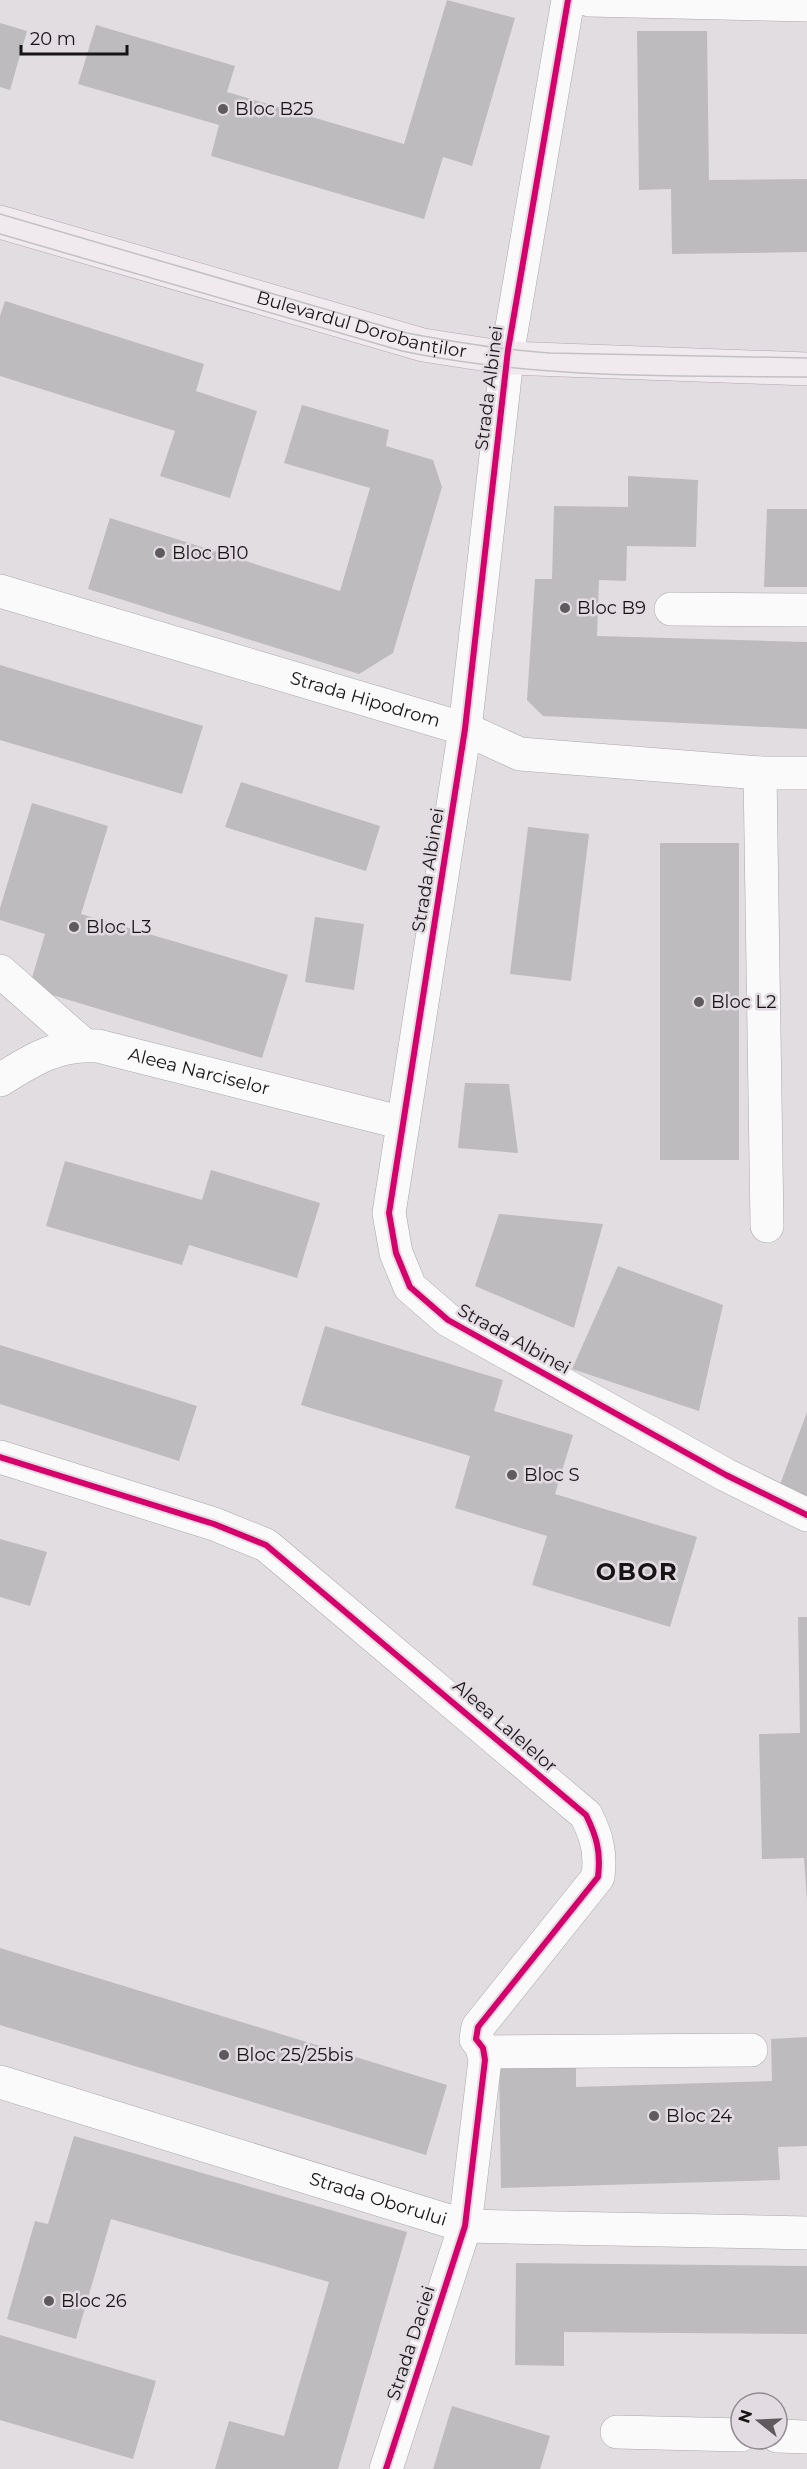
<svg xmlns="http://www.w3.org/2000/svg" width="807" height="2469" font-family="Montserrat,sans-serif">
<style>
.building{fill:#bebbbe}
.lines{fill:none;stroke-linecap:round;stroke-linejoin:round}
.minor-casing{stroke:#aba8ab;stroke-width:34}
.major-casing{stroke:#b3a6b2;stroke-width:34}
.minor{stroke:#fafafa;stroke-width:33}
.major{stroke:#f0eaef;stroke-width:33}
.tram{stroke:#c2c1c2;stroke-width:1.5}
.cycleway-casing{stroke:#e3dbe2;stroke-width:10}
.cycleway{stroke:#d6006c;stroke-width:6}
.poi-dot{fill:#5e5a5d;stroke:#e3dbe2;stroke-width:2}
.labels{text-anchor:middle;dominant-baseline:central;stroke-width:5;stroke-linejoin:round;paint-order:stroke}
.poi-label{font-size:18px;fill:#171416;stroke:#e3dbe2;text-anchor:start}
.street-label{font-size:18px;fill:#171416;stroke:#e3dbe2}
.district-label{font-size:24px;font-weight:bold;letter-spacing:1.5px;fill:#171416;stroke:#e3dbe2}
</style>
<rect width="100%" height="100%" fill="#e1dde1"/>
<path class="building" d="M447 0 515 18 472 166 443 157 424 219 211 156 219 125 78 84 96 25 235 66 227 92 404 144Z
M0 23 27 31 10 90 0 87Z
M637 31H707L709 180 807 179V252L672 254 671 189 639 190Z
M5 301 204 364 196 391 257 411 230 498 160 476 175 431 0 376V316Z
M302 405 389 430 386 446 433 460 442 487 393 653 359 674 88 589 110 518 340 591 370 488 284 463Z
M628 476 698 480 696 547 627 546 626 581 599 580 597 636 807 642V729L543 716 527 700 535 579H552L554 506 628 507Z
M767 509H807V587H764Z
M0 665 203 726 182 794 0 740Z
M241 782 380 826 366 871 225 827Z
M32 803 108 826 81 914 288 975 262 1058 29 988 45 934 0 920V908Z
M528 827 589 834 571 981 510 974Z
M660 843H739V1160H660Z
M315 917 364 924 354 990 305 982Z
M465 1083 509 1084 518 1153 458 1148Z
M65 1161 202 1200 211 1170 320 1203 297 1278 189 1245 182 1265 46 1226Z
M499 1214 603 1224 574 1328 475 1286Z
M618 1266 723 1305 699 1411 572 1369Z
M325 1326 503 1380 494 1411 573 1435 555 1494 697 1537 670 1627 532 1585 547 1536 455 1508 470 1456 301 1405Z
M0 1345 197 1406 179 1461 0 1404Z
M807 1412V1506L775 1498Z
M0 1539 47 1552 30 1606 0 1597Z
M798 1617H807V1901L804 1858 762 1859 759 1734 800 1733Z
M0 1948 447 2085 426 2155 0 2025Z
M807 2037V2146L778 2147 780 2180 501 2188 499 2063 576 2062V2087L772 2081 771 2039Z
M74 2136 407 2232 338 2469H215L229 2421 284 2436 329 2282 111 2219 76 2339 7 2319 35 2221 48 2224Z
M516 2263 807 2266V2334L564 2332V2366L515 2365Z
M0 2335 156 2381 133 2459 0 2420Z
M452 2406 550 2436 540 2469H433Z"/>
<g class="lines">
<g class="minor-casing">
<g id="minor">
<path d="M568 0 508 350 465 729 389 1213 396 1253 410 1287 448 1320 726 1475 807 1515"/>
<path d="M589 0 807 5"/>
<path id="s1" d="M0 591 465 729 520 754 760 773H807"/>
<path d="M671 609 807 610"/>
<path d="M760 773 767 1226"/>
<path d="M0 971 84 1045"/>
<path id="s2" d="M0 1080C32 1060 58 1043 98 1046L403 1123"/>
<path d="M0 1457 214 1524 266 1545 586 1815C597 1837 601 1853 598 1877L478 2027 476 2039 483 2048 485 2060 465 2226 386 2469"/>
<path d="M483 2052 751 2050"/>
<path id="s3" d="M0 2082 465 2226 807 2233"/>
<path d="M617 2432 741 2435"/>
<path d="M777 2436 807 2437"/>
</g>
</g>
<g class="major-casing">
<g id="major">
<path id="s4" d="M0 222 423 345 507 358 807 369"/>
</g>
</g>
<use href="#minor" class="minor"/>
<use href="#major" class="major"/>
<path class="tram" d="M0 214 407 333C454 342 502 350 550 353L807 358
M0 234 402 351C535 379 672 376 807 377"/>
<g class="cycleway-casing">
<path id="cycleway" d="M568 0 508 350 465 729 389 1213 396 1253 410 1287 448 1320 726 1475 807 1515
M0 1457 214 1524 266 1545 586 1815C597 1837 601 1853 598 1877L478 2027 476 2039 483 2048 485 2060 465 2226 386 2469"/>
</g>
<use href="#cycleway" class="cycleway"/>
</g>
<g class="poi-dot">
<circle cx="223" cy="109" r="6"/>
<circle cx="160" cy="553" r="6"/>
<circle cx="565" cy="608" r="6"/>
<circle cx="74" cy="927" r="6"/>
<circle cx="699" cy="1002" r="6"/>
<circle cx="512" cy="1475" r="6"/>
<circle cx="224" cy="2055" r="6"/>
<circle cx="654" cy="2116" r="6"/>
<circle cx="49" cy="2301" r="6"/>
</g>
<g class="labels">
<g class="poi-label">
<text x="235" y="109">Bloc B25</text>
<text x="172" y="553">Bloc B10</text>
<text x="577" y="608">Bloc B9</text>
<text x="86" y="927">Bloc L3</text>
<text x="711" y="1002">Bloc L2</text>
<text x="524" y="1475">Bloc S</text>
<text x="236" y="2055">Bloc 25/25bis</text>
<text x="666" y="2116">Bloc 24</text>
<text x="61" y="2301">Bloc 26</text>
</g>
<g class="street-label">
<text stroke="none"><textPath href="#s4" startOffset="376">Bulevardul Dorobanților</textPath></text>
<text transform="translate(489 388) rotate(-83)">Strada Albinei</text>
<text stroke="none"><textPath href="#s1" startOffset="381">Strada Hipodrom</textPath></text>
<text transform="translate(428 870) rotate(-81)">Strada Albinei</text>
<text stroke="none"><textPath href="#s2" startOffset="210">Aleea Narciselor</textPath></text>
<text transform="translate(514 1339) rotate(29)">Strada Albinei</text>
<text transform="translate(505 1726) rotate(41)">Aleea Lalelelor</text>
<text stroke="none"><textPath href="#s3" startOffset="396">Strada Oborului</textPath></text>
<text transform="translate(411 2343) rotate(-72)">Strada Daciei</text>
</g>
<g class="district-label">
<text x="637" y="1571">OBOR</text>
</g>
</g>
<g transform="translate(759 2421) rotate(288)"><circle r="28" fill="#e3dbe2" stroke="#918b90" stroke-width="1.5"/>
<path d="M0-4.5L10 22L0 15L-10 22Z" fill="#5e5a5d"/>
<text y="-9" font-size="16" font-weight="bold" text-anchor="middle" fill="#171416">N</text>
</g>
<path d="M21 45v9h106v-9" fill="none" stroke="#171416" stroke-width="3"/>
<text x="30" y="45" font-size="18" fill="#171416" stroke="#e3dbe2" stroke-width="4.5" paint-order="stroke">20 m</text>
</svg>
